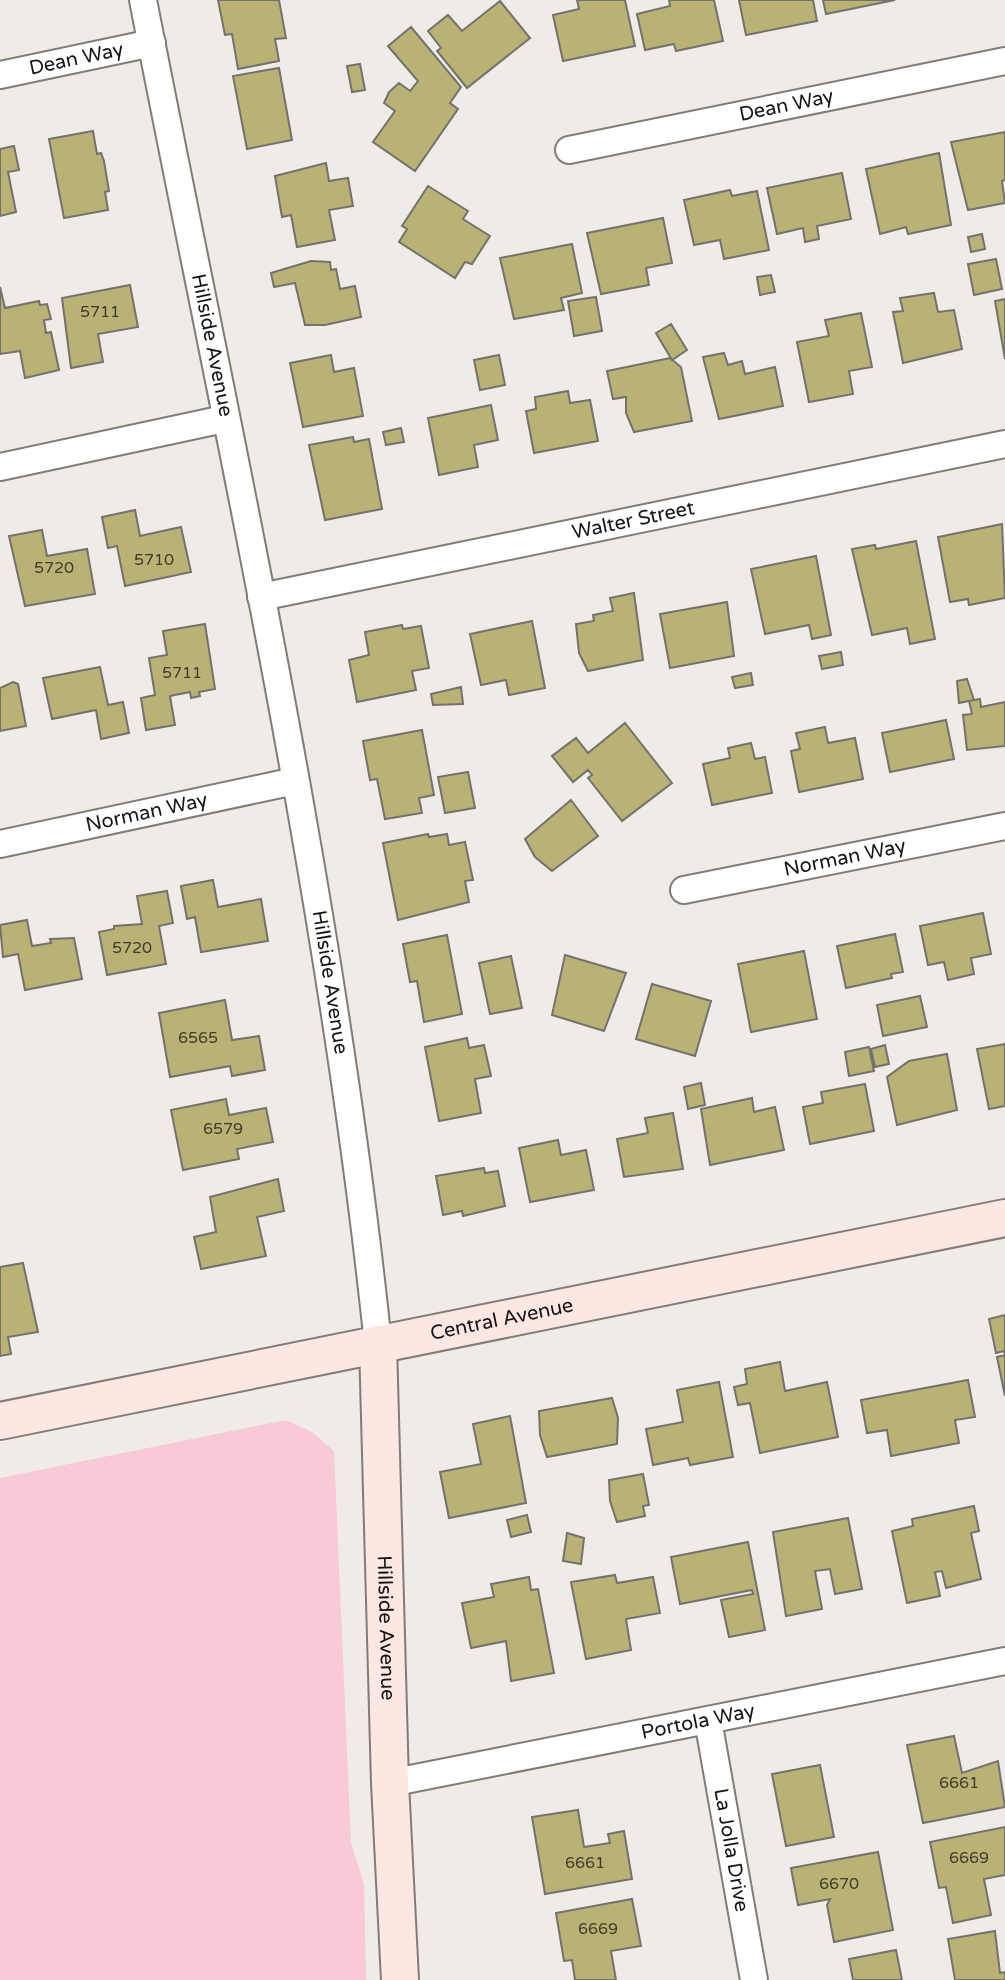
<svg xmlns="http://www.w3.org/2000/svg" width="1005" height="1980" font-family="'Varela Round',sans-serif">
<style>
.green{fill:#f8c9d7}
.building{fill:#b9b274;stroke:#73736d;stroke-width:2}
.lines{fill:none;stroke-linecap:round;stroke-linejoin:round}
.street-casing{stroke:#807c78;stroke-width:30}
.secondary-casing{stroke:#807c78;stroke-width:40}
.street{stroke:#fff;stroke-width:26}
.secondary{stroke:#fde7e2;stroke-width:36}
.labels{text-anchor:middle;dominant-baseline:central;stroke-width:6;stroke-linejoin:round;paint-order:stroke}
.number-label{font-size:16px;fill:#3f3c2b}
.street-label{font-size:20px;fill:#161413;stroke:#f0ebe7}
</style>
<rect width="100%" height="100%" fill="#f0ebe7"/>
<path class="green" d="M286 1420 312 1432 334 1451 351 1843 364 1884 366 1980H0V1478Z"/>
<path class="building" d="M218 0H279L286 38 275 39 279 61 238 69 232 34 225 35Z
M577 0H625L635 46 563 61 553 15 579 9Z
M669 0H714L723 41 676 51 674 44 645 50 637 14 670 6Z
M739 0H813L817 21 746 35Z
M823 0H895L826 14Z
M500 1 530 38 467 88 437 51 441 48 428 31 448 15 462 31Z
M411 27 461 87 450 103 458 109 415 171 373 142 395 111 384 103 389 92 399 83 410 91 418 81 388 46Z
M360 64 365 90 352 92 347 66Z
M279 68 292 140 247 149 233 76Z
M93 131 97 154 101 153 104 161 109 191 105 192 108 210 64 218 49 139Z
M1005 132V180L1002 181 1005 203 968 210 951 142Z
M14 146 19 170 8 172 16 212 0 216V149Z
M939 153 951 225 908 234 906 227 880 234 866 169Z
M326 163 329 181 348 178 353 206 329 210 335 240 297 247 291 215 282 217 275 176Z
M842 173 851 219 817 226 819 239 805 242 803 228 777 234 767 188Z
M428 186 468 211 463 219 490 236 472 264 465 262 455 278 399 242 407 229 402 226Z
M730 190 732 196 757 191 769 250 724 259 720 240 694 245 684 200Z
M663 218 672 263 646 268 649 285 601 294 587 233Z
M982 234 985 249 971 252 968 237Z
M572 244 582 293 561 298 564 310 514 319 500 258Z
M996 259 1002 289 974 295 968 264Z
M311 261 330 262 331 270 336 269 340 289 355 286 361 317 325 325H305L295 283 274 287 271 273Z
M771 275 775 292 760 295 757 277Z
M130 285 138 327 98 334 103 362 71 368 62 298Z
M0 287 5 308 39 301 40 305 47 304 51 319 44 320 46 333 51 332 59 370 25 378 20 351 0 354Z
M934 293 938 312 954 310 962 349 903 363 893 312 903 311 900 298Z
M596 297 602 331 574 336 568 301Z
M1005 299V359L995 301Z
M861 313 872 367 849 371 853 394 809 402 797 342 829 336 825 320Z
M671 324 687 350 672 360 656 333Z
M724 353 728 365 742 361 745 374 775 367 783 406 719 419 703 357Z
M331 355 334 372 354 368 363 416 303 427 290 363Z
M499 355 505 385 480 390 474 360Z
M670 358 681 367 692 421 634 432 626 413V397L613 399 607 371Z
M568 391 570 403 590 400 598 441 534 453 526 411 536 409 535 397Z
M491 405 498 440 474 445 478 467 439 475 428 418Z
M401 428 404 442 386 445 383 432Z
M353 437 354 442 369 439 382 509 325 520 309 445Z
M135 510 140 536 181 527 191 572 125 586 117 546 108 548 102 517Z
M1002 524 1005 598 969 605 968 599 950 602 938 537Z
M42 530 47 556 87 549 95 594 25 606 9 536Z
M916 541 935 639 910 644 907 628 872 635 852 549 875 545 876 549Z
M816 556 831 635 812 639 809 625 765 634 751 569Z
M634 593 643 660 588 671 579 653 576 624 594 621 593 615 613 611 610 598Z
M727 602 734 656 670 668 660 614Z
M532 621 545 688 509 695 506 680 481 685 470 634Z
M205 624 215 689 199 692 200 696 191 698 190 692 170 696 175 725 146 730 141 698 155 695 149 658 167 655 163 631Z
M402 625 403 629 421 626 429 668 412 671 416 690 357 702 349 660 369 655 365 632Z
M841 652 843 665 822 669 819 656Z
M100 667 108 705 123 702 129 733 101 739 96 710 52 719 43 678Z
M751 673 753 685 735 688 732 677Z
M967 679 974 700 959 703 957 681Z
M13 682 18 684 26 726 0 731V688Z
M461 687 463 704 433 705 431 694Z
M980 699 981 707 1005 702V746L967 750 963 715 972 714 969 701Z
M946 720 954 759 890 772 882 733Z
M625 723 672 783 622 821 588 778 592 775 588 770 573 782 552 756 576 738 588 753Z
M825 727 828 743 855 738 863 779 799 792 791 751 800 749 796 733Z
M422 730 434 795 419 798 422 813 385 819 377 779 370 780 363 741Z
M751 743 755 759 765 757 772 793 712 805 703 764 730 758 728 748Z
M468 772 475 808 445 813 438 777Z
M571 800 598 836 552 871 535 857 525 839Z
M428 834 429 837 447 834 449 845 465 842 473 880 465 881 469 902 398 920 383 843Z
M213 880 218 907 261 899 268 941 201 952 195 917 187 919 181 886Z
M167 891 173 923 159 926 166 964 107 975 99 932 114 929V926L142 924 137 896Z
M983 913 991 954 971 958 974 974 948 980 944 962 928 965 920 926Z
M27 920 32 946 51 943 50 939 74 938 82 979 25 990 18 954 3 957 0 925Z
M895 934 903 972 891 974 892 978 846 988 837 946Z
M447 935 462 1014 424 1022 417 981 410 982 403 944Z
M804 951 817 1019 751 1032 738 964Z
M565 955 626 973 604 1031 552 1015Z
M511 956 522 1008 490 1014 479 963Z
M652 984 711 1001 695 1056 636 1039Z
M920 996 927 1027 883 1036 877 1005Z
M225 1000 232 1040 259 1036 265 1070 232 1076 230 1066 170 1077 159 1013Z
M467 1038 469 1048 484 1045 491 1076 475 1079 481 1113 439 1121 425 1047Z
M1005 1044V1106L989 1109 977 1049Z
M885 1045 889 1064 875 1067 871 1049Z
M869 1047 874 1071 849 1076 845 1052Z
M947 1054 957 1110 897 1125 887 1077 909 1061Z
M701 1083 705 1105 688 1109 684 1087Z
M865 1084 874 1131 810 1144 803 1107 823 1103 821 1092Z
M752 1098 754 1112 775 1107 784 1150 710 1165 701 1109Z
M226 1099 229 1115 266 1108 273 1142 237 1149 239 1159 183 1170 171 1110Z
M673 1113 683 1169 624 1177 617 1139 648 1133 645 1118Z
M558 1140 561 1155 586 1150 594 1190 530 1202 519 1148Z
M484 1168 485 1173 498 1171 505 1206 463 1216 462 1211 443 1215 436 1176Z
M278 1179 284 1211 257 1217 266 1256 201 1269 194 1237 216 1232 210 1197Z
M23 1263 38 1332 8 1337 11 1354 0 1356V1267Z
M1005 1315V1355L1004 1351 996 1353 989 1319Z
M1005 1355V1396L997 1357Z
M780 1362 785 1391 827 1382 838 1437 760 1453 750 1403 738 1405 734 1387 747 1384 745 1369Z
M968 1380 975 1417 955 1420 959 1443 891 1456 887 1430 867 1433 861 1400Z
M719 1382 733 1457 690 1465 688 1458 653 1465 646 1429 683 1422 677 1390Z
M612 1398 618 1418 617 1444 547 1457 540 1435 539 1411Z
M510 1416 526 1503 449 1518 440 1472 481 1464 473 1424Z
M643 1474 649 1505 643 1506 645 1516 617 1522 610 1501 609 1480Z
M974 1506 979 1531 971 1533 981 1579 946 1588 942 1571 935 1572 940 1596 907 1603 892 1531 913 1526 912 1519Z
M527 1515 531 1532 511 1537 507 1520Z
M848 1518 862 1589 835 1594 830 1569 815 1571 822 1609 786 1616 773 1532Z
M567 1533 584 1538 581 1564 563 1561Z
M748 1542 765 1630 729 1637 721 1600 753 1594 752 1590 680 1604 671 1557Z
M615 1575 617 1583 653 1577 660 1613 626 1619 631 1650 586 1659 571 1582Z
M529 1577 531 1590 538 1589 554 1673 511 1681 506 1641 471 1648 462 1603 494 1597 491 1584Z
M954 1736 962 1773 998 1761 1005 1807 923 1823 907 1745Z
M820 1765 834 1837 786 1846 772 1774Z
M578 1810 584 1847 610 1843 608 1834 624 1831 632 1879 545 1894 532 1817Z
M1005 1827V1875L984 1879 991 1915 953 1923 946 1887 939 1888 930 1842Z
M878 1852 893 1930 834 1942 827 1905 830 1899 798 1905 791 1868Z
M632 1899 641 1946 611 1951 616 1980H575L572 1960 564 1961 556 1913Z
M995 1931 1000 1973 1005 1972V1980H955L948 1939Z
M896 1950 902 1980H853L849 1959Z"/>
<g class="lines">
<g class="street-casing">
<g id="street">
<path id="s1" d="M143 0C230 446 331 892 378 1344"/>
<path id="s2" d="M0 75 152 43"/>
<path id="s3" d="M569 150 1005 61"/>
<path d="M0 467 224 419"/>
<path id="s4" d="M261 597 1005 444"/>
<path id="s5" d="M0 844 295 781"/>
<path id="s6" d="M684 890 1005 826"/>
<path id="s7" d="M708 1720 754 1980"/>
<path id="s8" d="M390 1783 1005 1661"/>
</g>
</g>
<g class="secondary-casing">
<g id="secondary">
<path id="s9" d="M378 1344 390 1783 400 1980"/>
<path id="s10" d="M0 1421 1005 1218"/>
</g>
</g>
<use href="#street" class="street"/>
<use href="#secondary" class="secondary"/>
</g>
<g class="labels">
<g class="number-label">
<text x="100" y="312">5711</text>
<text x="154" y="560">5710</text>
<text x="54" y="568">5720</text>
<text x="182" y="673">5711</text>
<text x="132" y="948">5720</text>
<text x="198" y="1038">6565</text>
<text x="223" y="1129">6579</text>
<text x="959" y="1783">6661</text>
<text x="969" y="1858">6669</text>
<text x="585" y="1863">6661</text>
<text x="839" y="1884">6670</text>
<text x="598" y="1929">6669</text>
</g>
<g class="street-label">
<text stroke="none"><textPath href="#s2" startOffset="78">Dean Way</textPath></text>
<text stroke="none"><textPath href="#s3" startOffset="222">Dean Way</textPath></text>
<text stroke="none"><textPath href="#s1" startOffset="352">Hillside Avenue</textPath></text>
<text stroke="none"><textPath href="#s4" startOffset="380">Walter Street</textPath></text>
<text stroke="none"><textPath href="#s5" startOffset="150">Norman Way</textPath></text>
<text stroke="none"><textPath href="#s6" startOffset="164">Norman Way</textPath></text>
<text stroke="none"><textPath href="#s1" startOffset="1000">Hillside Avenue</textPath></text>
<text stroke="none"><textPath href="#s10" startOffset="512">Central Avenue</textPath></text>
<text stroke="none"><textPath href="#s9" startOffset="284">Hillside Avenue</textPath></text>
<text stroke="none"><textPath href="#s8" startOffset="314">Portola Way</textPath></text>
<text stroke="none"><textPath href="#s7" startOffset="132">La Jolla Drive</textPath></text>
</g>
</g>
</svg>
